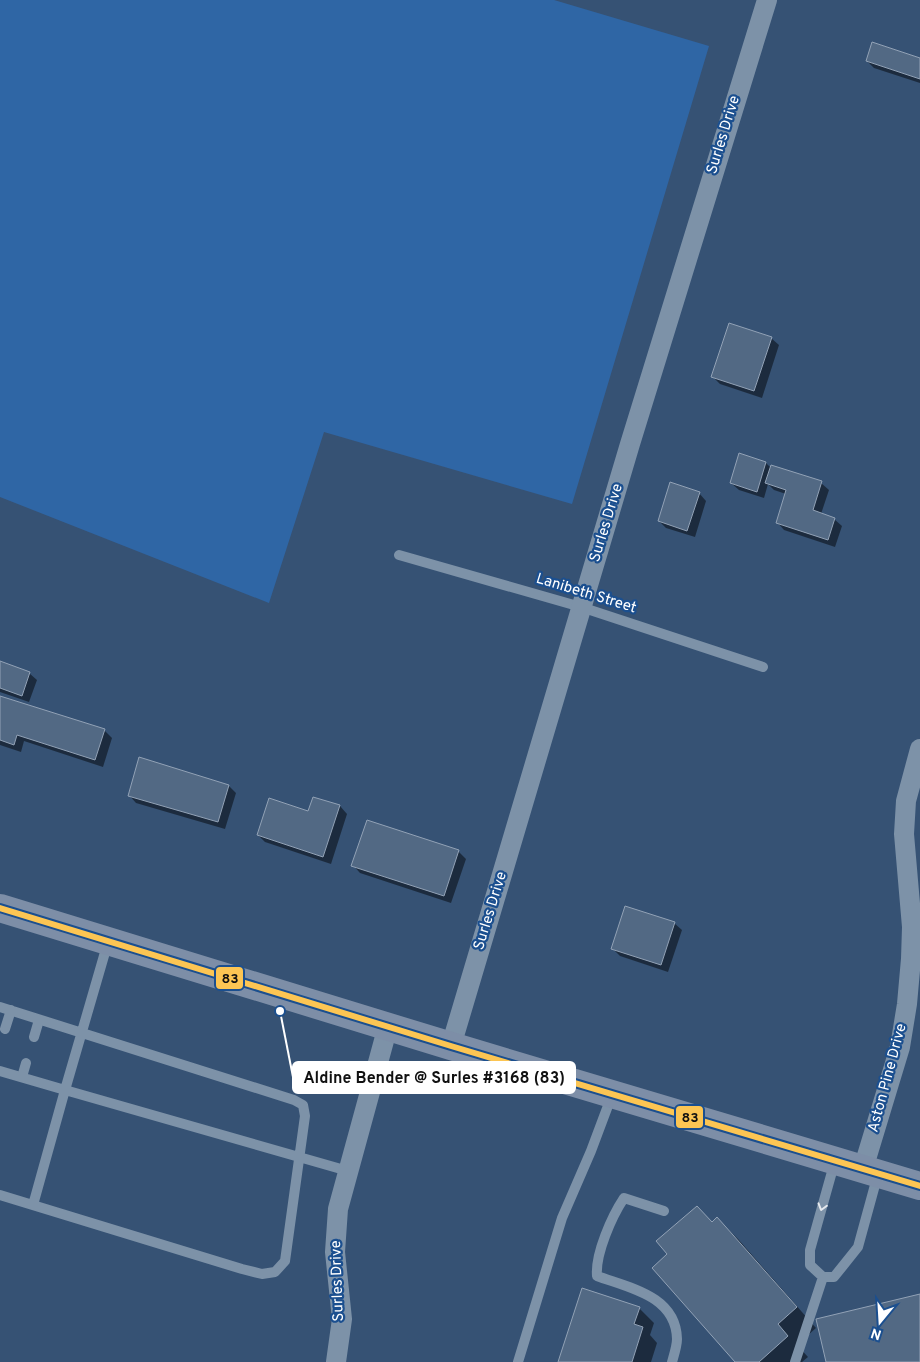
<svg xmlns="http://www.w3.org/2000/svg" width="920" height="1362" font-family="Overpass,sans-serif">
<style>
.green{fill:#2f66a5}
.shadow{fill:#0007}
.building{fill:#526984;stroke:#92a2b6}
.lines{fill:none;stroke-linecap:round;stroke-linejoin:round}
.lane{stroke:#7d92a8;stroke-width:10}
.street{stroke:#7d92a8;stroke-width:20}
.primary{stroke:#7d8ea7;stroke-width:28}
.bus-1-casing{stroke:#1b4f8f;stroke-width:10}
.bus-1{stroke:#fcc553;stroke-width:6}
.oneway{stroke:#e5e9ee}
.labels{text-anchor:middle;dominant-baseline:central;stroke-width:4.5;stroke-linejoin:round;paint-order:stroke}
.street-label{font-size:15px;fill:#fff;stroke:#1b4f8f}
.leader{fill:none;stroke:#fff;stroke-width:2}
.callout-dot{fill:#fff;stroke:#1b4f8f;stroke-width:2}
.callout{fill:#fff;stroke:#fff;stroke-width:2}
.callout-label{font-size:16px;text-anchor:middle;font-weight:bold;fill:#111}
.line-badge{stroke:#1b4f8f;stroke-width:2}
.pale-badge-label{font-size:14px;text-anchor:middle;font-weight:bold;fill:#111}
</style>
<rect width="100%" height="100%" fill="#365274"/>
<path class="green" d="M0 0H554L709 46 572 504 324 432 269 603 0 497Z"/>
<path class="shadow" d="M920 59V83L874 68 867 61Z
M771 338 779 345 762 398 720 384 713 377Z
M766 463 771 468 821 483 829 490 821 514 834 519 842 526 835 547 784 530 777 522 786 494 774 490 768 484 764 498 739 490 731 483Z
M699 493 706 501 695 537 666 528 659 521Z
M0 663 29 673 37 680 29 702 0 692Z
M0 697 104 730 112 738 103 767 24 741 21 752 0 745Z
M229 786 236 793 225 829 136 803 129 795Z
M314 798 340 806 347 814 331 864 265 842 258 835 309 812Z
M367 822 459 852 466 859 451 903 360 873 353 865Z
M674 923 682 930 668 972 620 956 612 948Z
M717 1219 738 1239 816 1328 797 1345 808 1357 802 1362H736L713 1223Z
M639 1308 654 1323 650 1335 657 1343 651 1362H559Z"/>
<path class="building" d="M872 42 920 58V79L866 61Z
M729 323 772 337 754 391 711 377Z
M739 453 766 462 757 492 730 483Z
M771 465 822 481 813 510 835 518 828 540 776 523 786 490 765 483Z
M670 482 700 492 687 531 658 521Z
M0 661 30 672 22 696 0 688Z
M0 696 105 729 95 760 17 735 14 745 0 740Z
M139 757 229 785 218 822 128 796Z
M313 797 340 805 323 857 257 835 269 798 308 811Z
M367 820 459 850 444 896 351 866Z
M625 906 675 922 661 965 611 949Z
M697 1206 712 1222 717 1217 797 1307 778 1324 788 1336 759 1362H735L652 1268 667 1254 656 1241Z
M582 1288 640 1307 634 1324 643 1327 632 1362H558Z
M920 1294V1362H826L816 1319Z"/>
<g class="lines">
<path class="lane" d="M399 555 581 607 763 667
M108 942 65 1090 348 1171
M0 1007 294 1100 303 1105 305 1116 285 1261 275 1272 262 1274 242 1269 0 1195
M5 1029 11 1010
M34 1037 39 1020
M0 1071 65 1090 33 1205
M22 1077 26 1063
M835 1161 810 1250V1265L823 1277H834L858 1247 878 1174
M664 1211 624 1198C612 1216 595 1254 597 1276 630 1288 676 1296 677 1339 677 1346 674 1355 672 1362
M518 1362 562 1218 591 1151 612 1095
M795 1362 823 1277"/>
<path class="street" d="M451 1046 630 444 767 0
M863 1169 900 1047 907 1004 911 959 912 927 904 834 906 801 920 749
M336 1362 342 1319 335 1252 338 1209 388 1026"/>
<path class="primary" d="M0 908 451 1046 920 1186"/>
<g class="bus-1-casing">
<path id="bus-1" d="M0 908 451 1046 920 1186"/>
</g>
<use href="#bus-1" class="bus-1"/>
</g>
<defs><path id="oneway-chevron" d="M-2-3.5L2.5 0L-2 3.5" fill="none" stroke-width="1.6" stroke-linecap="round" stroke-linejoin="round" transform="scale(1.25)"/></defs>
<use class="oneway" href="#oneway-chevron" transform="translate(822 1207) rotate(106)"/>
<g class="labels">
<g class="street-label">
<text transform="translate(724 135) rotate(-73)">Surles Drive</text>
<text transform="translate(607 523) rotate(-73)">Surles Drive</text>
<text transform="translate(586 594) rotate(17)">Lanibeth Street</text>
<text transform="translate(491 911) rotate(-73)">Surles Drive</text>
<text transform="translate(888 1078) rotate(-75)">Aston Pine Drive</text>
<text transform="translate(338 1281) rotate(-92)">Surles Drive</text>
</g>
</g>
<path class="leader" d="M280 1011L293 1077"/>
<circle class="callout-dot" cx="280" cy="1011" r="5"/>
<rect class="callout" x="293" y="1062" width="282" height="31" rx="5"/>
<g class="callout-label">
<text x="434" y="1083">Aldine Bender @ Surles #3168 (83)</text>
</g>
<g class="line-badge">
<rect x="215" y="966" width="29" height="24" rx="5" fill="#fcc553"/>
<rect x="675" y="1105" width="29" height="24" rx="5" fill="#fcc553"/>
</g>
<g class="pale-badge-label">
<text x="230" y="983">83</text>
<text x="690" y="1122">83</text>
</g>
<g transform="translate(880 1322) rotate(198)" stroke="#1b4f8f" stroke-width="4" paint-order="stroke">
<path d="M0-4L9 19L0 12L-9 19Z" fill="#ffffff"/>
<text y="-8" font-size="14" font-weight="bold" text-anchor="middle" fill="#ffffff">N</text>
</g>
</svg>
